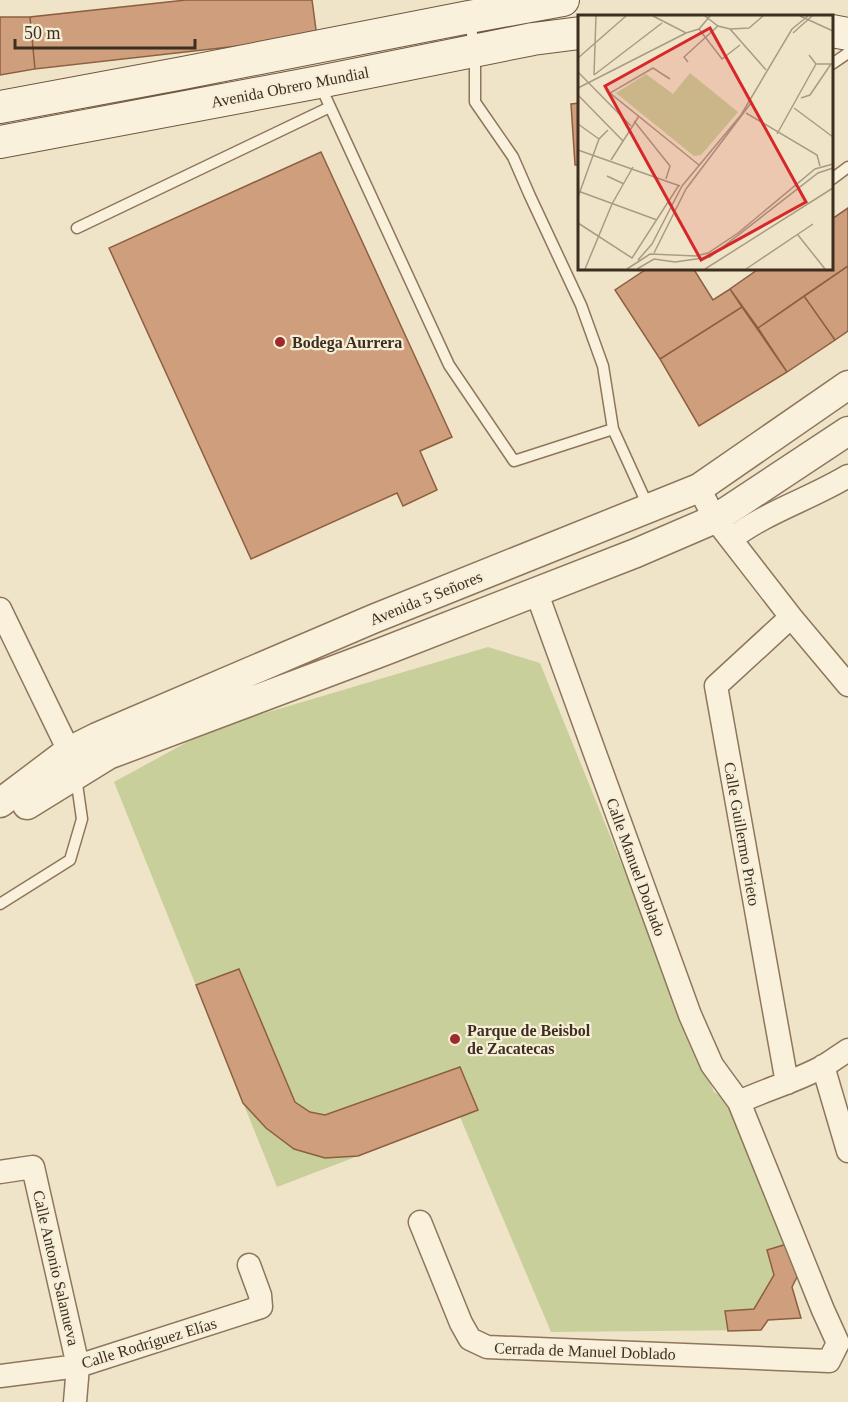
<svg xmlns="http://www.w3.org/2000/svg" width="848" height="1402" font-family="'Times New Roman',serif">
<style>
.green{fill:#c9cf9b}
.building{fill:#cf9f7d;stroke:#8d5f41;stroke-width:1.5}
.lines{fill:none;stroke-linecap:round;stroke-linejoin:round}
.service-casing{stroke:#8d765c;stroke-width:13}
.minor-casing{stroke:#8d765c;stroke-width:25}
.tertiary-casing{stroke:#8d765c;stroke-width:31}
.secondary-casing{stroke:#6f573f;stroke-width:34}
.service{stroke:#faf1dc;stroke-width:10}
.minor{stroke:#faf1dc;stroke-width:22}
.tertiary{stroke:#faf1dc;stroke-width:28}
.secondary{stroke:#faf1dc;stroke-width:32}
.poi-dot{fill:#9e2a2b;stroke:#f7eed8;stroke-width:2}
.labels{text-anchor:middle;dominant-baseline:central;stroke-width:4.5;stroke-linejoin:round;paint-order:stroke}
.street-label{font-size:16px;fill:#3d2e20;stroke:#f7eed8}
.poi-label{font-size:16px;font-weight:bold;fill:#3d2e20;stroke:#f7eed8;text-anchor:start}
.inset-road{fill:none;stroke:#a89b85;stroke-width:1.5}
.view{fill:#d62828;fill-opacity:0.15;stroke:#d62828;stroke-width:3}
.inset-edge{fill:none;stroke:#3d2e20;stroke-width:3}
</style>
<rect width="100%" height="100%" fill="#f0e4c8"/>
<path class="green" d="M488 647 540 663 714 1092 734 1105 787 1244 792 1287 801 1318 768 1320 761 1330 551 1332 460 1117 277 1187 114 782 211 729Z"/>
<path class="building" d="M186 0H312L317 37 35 69 30 17Z
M0 17H30L35 69 0 75Z
M580 103V165H575L571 104Z
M321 152 452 437 420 451 437 490 403 506 397 493 251 559 109 248Z
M848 208V266L758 328 730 289 760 268H832V219Z
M848 266V331L835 340 804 296Z
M648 268H693L713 300 730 289 742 307 660 359 615 290Z
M804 296 835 340 787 372 758 328Z
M742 307 787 372 699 426 660 359Z
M239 969 295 1102 310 1112 325 1115 460 1067 478 1110 358 1156 325 1158 294 1149 266 1128 243 1103 196 985Z
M787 1244 799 1273 792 1287 801 1318 768 1320 761 1330 728 1331 725 1311 754 1309 774 1275 767 1250Z"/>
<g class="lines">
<g class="service-casing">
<path id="service" d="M469 18 475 50V102L513 157 530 196 581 305 603 366 613 429 648 506
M832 64 848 53
M320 85 449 365 514 461 613 429
M832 179 848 167
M77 228 330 107
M0 904 70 860 82 819 76 777"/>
</g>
<g class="minor-casing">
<path id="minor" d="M699 488 715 519 791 617 848 685
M731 539C766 512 810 499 848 476
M0 609 69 751 73 765
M823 1066 848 1151
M787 1083 716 686 791 617
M739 1102C767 1089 797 1081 824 1066 832 1061 840 1055 848 1050
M0 1172 33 1167 78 1366 75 1402
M420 1222 461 1323 470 1339 487 1347 829 1361 838 1343 823 1310 739 1102 712 1065 690 1015 536 591
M0 1376 78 1366 261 1307 260 1295 249 1265"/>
</g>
<g class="tertiary-casing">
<path id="tertiary" d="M0 803 69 751 97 737 373 619 699 488 848 385
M27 805 108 755 382 652 636 553 715 519 848 431"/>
</g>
<g class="secondary-casing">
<path id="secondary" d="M832 31 848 34
M0 107 183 73 469 17 563 0
M0 142 319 82 533 39 580 33"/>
</g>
<use href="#service" class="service"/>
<use href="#minor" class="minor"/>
<use href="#tertiary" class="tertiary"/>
<use href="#secondary" class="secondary"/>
</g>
<g class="poi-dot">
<circle cx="280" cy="342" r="6"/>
<circle cx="455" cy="1039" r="6"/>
</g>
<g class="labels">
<g class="street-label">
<text transform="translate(290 87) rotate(-11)">Avenida Obrero Mundial</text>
<text transform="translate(426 598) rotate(-22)">Avenida 5 Señores</text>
<text transform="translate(742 834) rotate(80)">Calle Guillermo Prieto</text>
<text transform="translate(636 867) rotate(70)">Calle Manuel Doblado</text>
<text transform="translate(56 1268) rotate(77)">Calle Antonio Salanueva</text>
<text transform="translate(149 1343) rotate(-17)">Calle Rodríguez Elías</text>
<text transform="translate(585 1351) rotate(2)">Cerrada de Manuel Doblado</text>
</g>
<g class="poi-label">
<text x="292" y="342">Bodega Aurrera</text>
<text x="467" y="1030">Parque de Beisbol<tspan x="467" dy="18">de Zacatecas</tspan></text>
</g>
</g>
<g transform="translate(578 15)">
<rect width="255" height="255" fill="#f0e4c8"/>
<path d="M112 58 160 97 123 140 116 141 38 78 68 59 95 79Z" fill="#c9cf9b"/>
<path class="inset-road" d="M75 1 108 18 121 14 132 1M127 1 140 11 152 14 188 55M222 1 255 16M121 14 144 44 162 30M152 14 171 13 185 1M215 18 234 1M231 40 238 49H254M0 43 48 1M110 47 106 42 140 11M0 57 53 111M16 60 84 8M16 60 18 1M92 64 75 53 32 78 121 150M0 73 108 18M0 80 45 126M223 83 232 80 253 49M216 93 255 122M168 98 239 140 242 151M56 106 92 151 88 164M0 109 21 124M199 119 238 49M0 135 102 171M33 145 61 101M29 161 46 169M0 176 79 205M0 182 21 124 30 115M0 208 54 243 101 170M220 220 247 254M76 238 108 174 173 88M60 245 74 229 104 171 163 100 214 14 230 1M7 254 34 189 55 152M49 254 72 239 118 241 130 238 160 218 237 154 255 149M59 254 76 244 97 247 132 242 240 158 255 153M127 254 255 173M168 254 235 209"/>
<path class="view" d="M132 13 228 187 123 245 27 71Z"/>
<rect width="255" height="255" class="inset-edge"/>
</g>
<path d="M15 39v9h180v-9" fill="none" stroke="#3d2e20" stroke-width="3"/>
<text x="24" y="39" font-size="18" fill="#3d2e20" stroke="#f7eed8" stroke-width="4.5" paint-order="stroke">50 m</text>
</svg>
